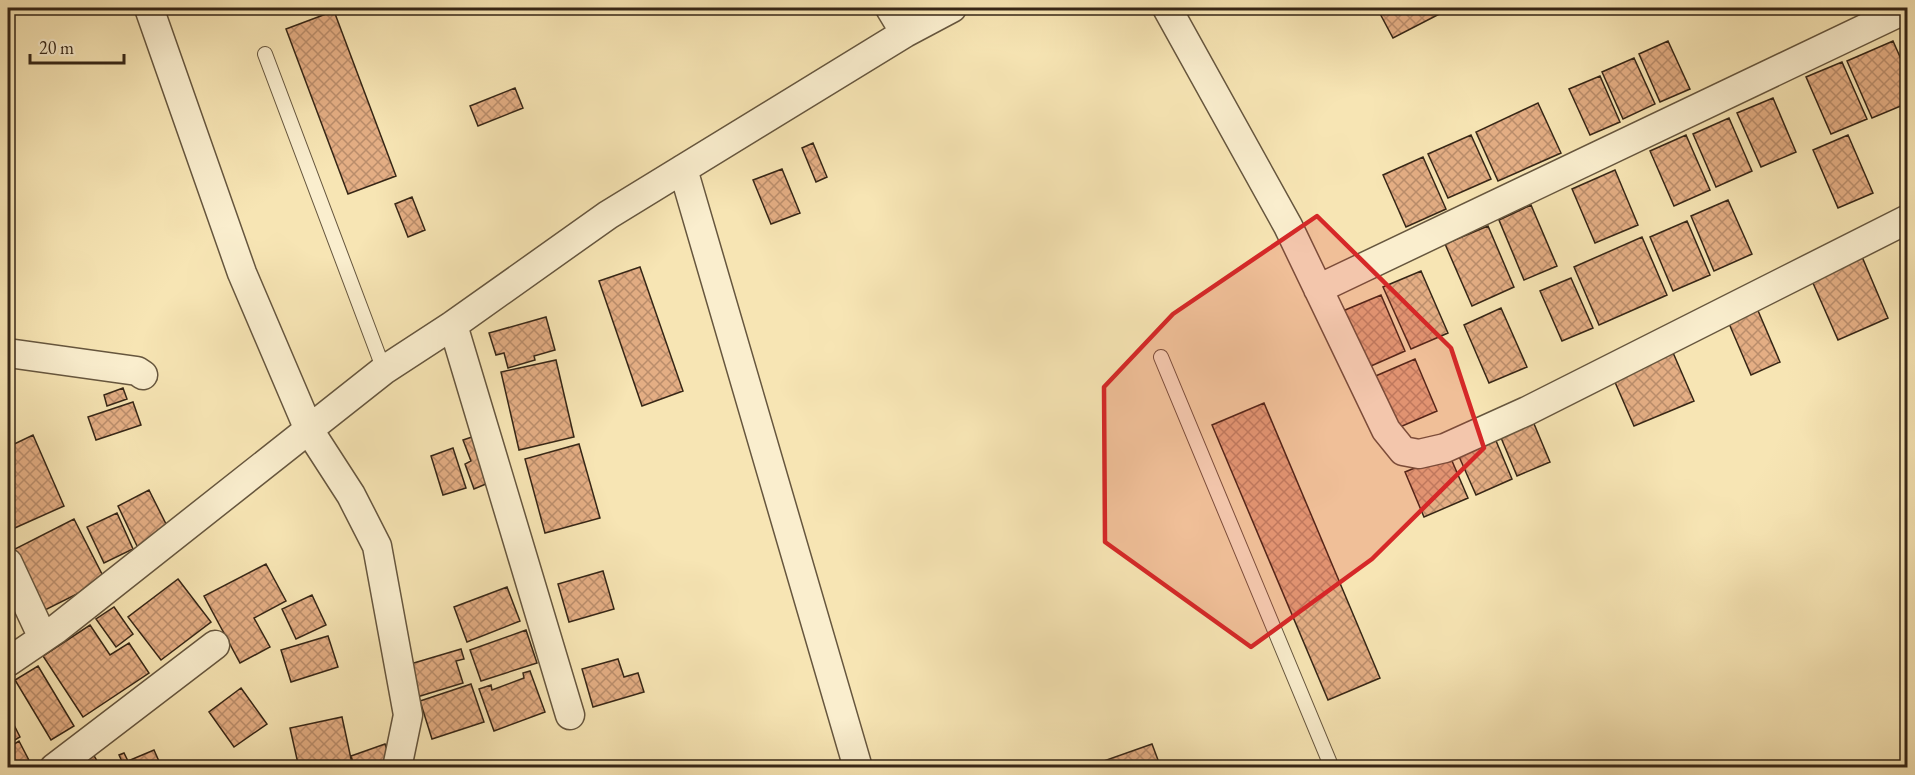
<svg xmlns="http://www.w3.org/2000/svg" width="1915" height="775" font-family="'EB Garamond',serif">
<style>
.building{fill:url(#building-cross-hatch);stroke:#362616;stroke-width:1.5}
.lines{fill:none;stroke-linecap:round;stroke-linejoin:round}
.lane-casing{stroke:#66563e;stroke-width:16}
.street-casing{stroke:#66563e;stroke-width:31}
.lane{stroke:#faeece;stroke-width:14}
.street{stroke:#faeece;stroke-width:28}
.marked{fill:#d62828;fill-opacity:0.2;stroke:#d62828;stroke-width:4.5;stroke-linejoin:round}
</style>
<defs>
<pattern id="building-cross-hatch" width="8" height="8" patternUnits="userSpaceOnUse" patternTransform="scale(1.5)"><rect width="8" height="8" fill="#e4ae84"/><path d="M0 0l8 8M0 8l8-8" fill="none" stroke="#ba8d6b"/></pattern>
</defs>
<rect width="100%" height="100%" fill="#f7e5b4"/>
<filter id="stains"><feTurbulence type="fractalNoise" baseFrequency=".00333" numOctaves="4"/><feColorMatrix values="0 0 0 0 .2 0 0 0 0 .09 0 0 0 0 .02 0 0 0 .5 -.17"/></filter>
<radialGradient id="worn" r=".72"><stop offset=".6" stop-color="#630" stop-opacity="0"/><stop offset="1" stop-color="#630" stop-opacity=".3"/></radialGradient>
<path class="building" d="M1377 8H1451L1393 38Z
M334 11 396 176 348 194 286 29Z
M1668 41 1690 89 1660 102 1639 54Z
M1893 41 1908 75V103L1872 118 1847 61Z
M1634 58 1655 104 1623 119 1602 72Z
M1842 62 1867 119 1831 134 1806 77Z
M1600 76 1620 122 1590 135 1569 89Z
M515 88 523 108 478 126 470 106Z
M1773 98 1796 152 1761 167 1737 113Z
M1538 103 1561 153 1498 181 1476 132Z
M1729 118 1752 171 1716 187 1693 134Z
M1471 135 1491 179 1448 198 1428 154Z
M1686 135 1710 190 1674 206 1650 151Z
M1848 135 1873 193 1838 208 1813 150Z
M813 143 827 177 816 182 802 148Z
M1423 157 1446 209 1406 227 1383 175Z
M782 169 800 213 771 224 753 180Z
M1615 170 1638 225 1595 243 1572 189Z
M412 197 425 230 408 237 395 204Z
M1728 200 1752 254 1714 271 1691 216Z
M1531 205 1557 266 1524 280 1499 220Z
M1687 221 1710 275 1673 291 1650 237Z
M1488 226 1514 287 1472 306 1445 244Z
M1642 237 1667 295 1599 325 1574 267Z
M1860 252 1888 318 1838 340 1809 274Z
M640 267 683 391 642 406 599 281Z
M1421 271 1448 333 1411 349 1383 287Z
M1571 278 1593 328 1562 341 1540 291Z
M1381 295 1405 351 1362 370 1338 313Z
M1756 306 1780 362 1751 375 1727 319Z
M1501 308 1527 367 1489 383 1464 325Z
M546 317 555 350 534 356 535 360 508 368 504 353 496 355 489 333Z
M1671 348 1694 401 1634 426 1611 373Z
M1415 359 1437 411 1393 430 1371 378Z
M556 360 574 437 519 450 501 372Z
M123 388 127 399 107 406 104 395Z
M133 402 141 425 96 440 88 417Z
M1264 403 1380 678 1328 700 1212 425Z
M1532 419 1550 462 1517 476 1499 433Z
M33 435 64 506 8 531V447Z
M475 436 493 481 474 489 465 464 471 461 463 440Z
M1494 436 1512 479 1476 495 1457 452Z
M579 444 600 518 545 533 525 459Z
M453 448 466 488 443 495 431 456Z
M1449 454 1468 498 1424 517 1405 472Z
M149 490 170 532 138 548 118 506Z
M117 513 133 549 104 563 87 527Z
M74 519 105 580 41 612 11 551Z
M266 564 286 601 254 618 270 647 240 663 204 596Z
M603 571 614 609 569 622 558 584Z
M178 579 211 622 161 660 128 617Z
M507 587 520 621 467 642 454 607Z
M312 595 326 625 296 639 282 609Z
M114 607 133 634 116 647 96 619Z
M90 625 110 655 129 643 149 673 83 717 43 656Z
M526 630 537 663 481 681 470 650Z
M328 636 338 667 291 682 281 650Z
M461 649 464 659 456 661 463 683 417 697 407 665Z
M618 659 624 677 638 673 644 692 593 707 582 669Z
M38 666 74 726 51 740 15 680Z
M530 671 545 712 494 731 479 689 491 685 492 690 524 678 523 673Z
M471 684 484 722 432 739 420 701Z
M241 688 267 724 234 747 209 712Z
M8 713 20 737 8 744Z
M342 717 353 768H299L290 728Z
M19 741 33 768H8V748Z
M385 744 393 767 355 768 351 756Z
M1152 744 1161 768H1084Z
M154 750 162 768H125L119 755 124 753 128 761Z
M92 752 101 768H68Z"/>
<g class="lines">
<g class="lane-casing">
<path id="lane" d="M265 54 384 370
M1161 357 1332 768"/>
</g>
<g class="street-casing">
<path id="street" d="M149 8 242 273 309 430 351 495 377 546 408 715 397 768
M1167 8 1288 226 1386 430 1403 451 1419 454 1445 448 1527 411 1908 219
M905 33 952 8
M683 169 858 768
M1318 289 1908 8
M453 325 570 715
M8 353 137 371 143 375
M8 563 43 638
M8 662 55 630 384 370 453 325 608 215 905 33 890 8
M54 768 215 645"/>
</g>
<use href="#lane" class="lane"/>
<use href="#street" class="street"/>
</g>
<path class="marked" d="M1317 216 1451 348 1484 448 1372 559 1251 647 1105 542 1104 387 1173 314Z"/>
<rect width="1915" height="775" fill="none" stroke="#f7e5b4" stroke-width="30"/>
<rect x="9" y="9" width="1897" height="757" fill="none" stroke="#362616" stroke-width="3"/>
<rect x="15" y="15" width="1885" height="745" fill="none" stroke="#362616" stroke-width="1.5"/>
<path d="M30 54v9h94v-9" fill="none" stroke="#362616" stroke-width="3"/>
<text x="39" y="54" font-size="18" fill="#362616" stroke="#faeece" stroke-width="4.5" paint-order="stroke">20 m</text>
<rect width="100%" height="100%" filter="url(#stains)"/>
<rect width="100%" height="100%" fill="url(#worn)"/>
</svg>
